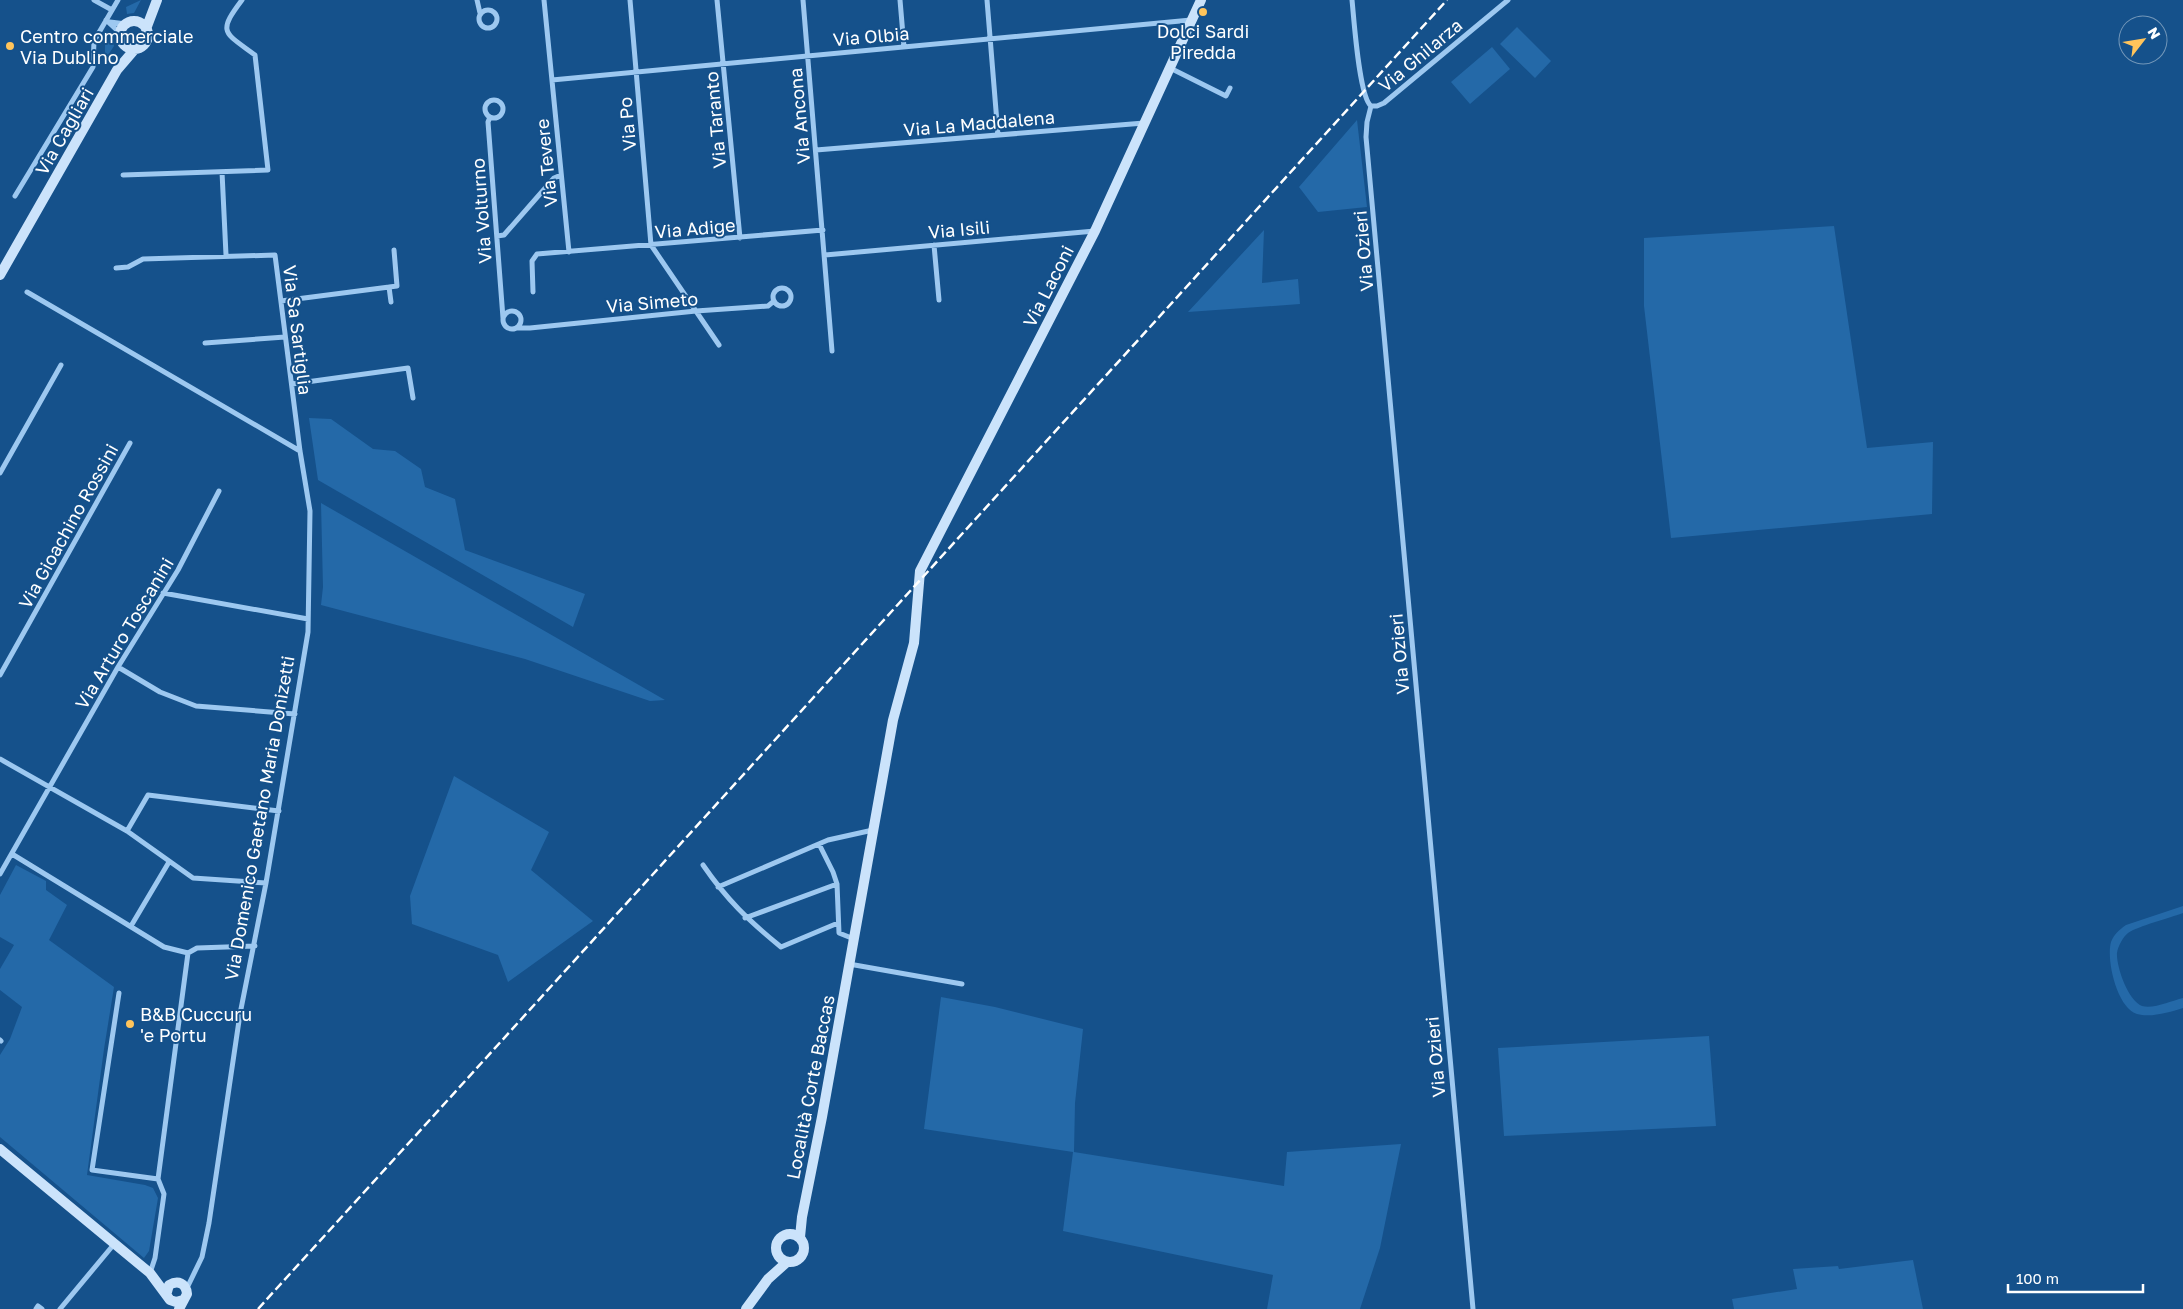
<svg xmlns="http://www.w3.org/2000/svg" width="2183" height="1309" font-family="'Golos Text',sans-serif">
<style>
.green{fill:#2469a8}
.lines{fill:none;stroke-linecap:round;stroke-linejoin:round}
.street{stroke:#9dc8f0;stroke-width:5}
.secondary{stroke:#cbe3fb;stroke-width:10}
.rail{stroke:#fff;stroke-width:2.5;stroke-dasharray:9 4;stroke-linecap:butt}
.poi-dot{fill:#ffc45b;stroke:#15518b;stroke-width:2}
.labels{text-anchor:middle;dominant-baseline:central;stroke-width:4;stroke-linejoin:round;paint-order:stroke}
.poi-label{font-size:18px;fill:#fff;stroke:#15518b;text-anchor:start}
.street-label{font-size:18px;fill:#fff;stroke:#15518b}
</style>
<rect width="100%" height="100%" fill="#15518b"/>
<path class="green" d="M141 0 134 13 127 14 126 7Z
M1517 27 1551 61 1535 78 1500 44Z
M109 41 113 42 114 46 105 60V45Z
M1492 47 1510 69 1470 104 1451 82Z
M1357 120 1367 207 1318 212 1299 187Z
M1834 226 1867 448 1933 442 1932 514 1671 538 1644 306V238Z
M1264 230 1262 283 1298 279 1300 304 1188 312Z
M309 418 331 419 373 449 395 451 421 469 425 487 455 499 465 550 585 594 573 627 318 480Z
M321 503 665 700 650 701 525 659 321 605 323 587Z
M454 776 549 832 531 870 593 921 508 982 498 955 412 924 410 896Z
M16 865 46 881V890L67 905 49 940 114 987 104 1049 87 1175 145 1185 153 1188 158 1198 149 1251 144 1258 0 1137V1055L10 1039 22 1007 0 990V969L14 945 0 937V895Z
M2183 906V913C2170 918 2138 926 2128 933 2123 937 2118 946 2117 953 2116 966 2128 1001 2142 1006 2154 1009 2171 1001 2183 998V1008C2170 1012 2151 1018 2137 1014 2117 1008 2106 960 2111 942 2114 934 2119 930 2126 925Z
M941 997 995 1007 1083 1029 1075 1103 1074 1152 1284 1186 1287 1152 1401 1144 1380 1248 1360 1309H1267L1273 1275 1063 1231 1073 1152 924 1129Z
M1709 1036 1716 1126 1504 1136 1498 1048Z
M1913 1260 1923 1309H1734L1732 1299 1797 1289 1793 1269 1838 1266 1839 1269Z"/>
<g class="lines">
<path class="street" d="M94 0 112 10
M477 0 480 13
M544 0 569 252
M630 0 651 245 719 345
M717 0 740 238
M803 0 832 351
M900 0 904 47
M987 0 998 135
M1352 0C1354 19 1359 97 1371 106
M479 19a9 9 0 1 1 18 0a9 9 0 1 1-18 0Z
M106 20 120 33
M110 22 126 24
M1170 68 1226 96 1230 88
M552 80 1191 20
M485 109a9 9 0 1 1 18 0a9 9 0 1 1-18 0Z
M1371 106 1367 122 1366 137 1473 1309
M1371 106H1377L1384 103 1508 0
M490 117 488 122 503 318
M816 150 1144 123
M222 172 226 255
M123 175 268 170 255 55C224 32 217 33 242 0
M15 196 93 67 94 41 118 0
M497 236 504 235 554 178 561 175
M934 245 939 300
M825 255 1095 231
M116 268 128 267 143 259 275 255 300 451 310 511 308 632 266 883 240 1014 209 1223 202 1257 186 1290
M389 287 391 302
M773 297a9 9 0 1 1 18 0a9 9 0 1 1-18 0Z
M27 292 300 451
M533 292 532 261 537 254 823 230
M281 301 397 286 394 250
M503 320a9 9 0 1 1 18 0a9 9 0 1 1-18 0Z
M517 328H530L696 311 768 306 774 301
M205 343 285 337
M292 384 408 368 413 398
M0 473 61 365
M163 593 308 619
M118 667 160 692 196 706 295 714
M0 675 130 443
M0 759 127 831 193 878 266 883
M127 831 148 795 279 811
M819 844 833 872 837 884 839 933 854 939
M12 854 164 947 188 953 197 948 255 946
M703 865C727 900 748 920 781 947L838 923
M0 874 118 667 178 570 219 491
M718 887 828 840 873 830
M745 918 837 884
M131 926 169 862
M849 964 962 984
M119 993 92 1170 158 1179
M0 1040 1 1041
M150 1273 155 1258 164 1194 158 1179 188 953
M36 1309 38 1306 42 1309
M60 1309 115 1243"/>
<path class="secondary" d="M120 35a14 14 0 1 1 28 0a14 14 0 1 1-28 0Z
M146 29 157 0
M0 275 117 70 135 49
M0 1149 150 1273 170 1300 176 1302 183 1300
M776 1248a14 14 0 1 1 28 0a14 14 0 1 1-28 0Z
M800 1237 802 1217 822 1117 893 720 914 643 920 571 1095 231 1201 0
M167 1292 169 1285C178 1280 186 1283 187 1294L179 1309
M746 1309 768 1279 787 1262"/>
<path class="rail" d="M258 1309 1447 0"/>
</g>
<g class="poi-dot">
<circle cx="1203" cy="12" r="5"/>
<circle cx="10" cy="46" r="5"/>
<circle cx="130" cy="1024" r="5"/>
</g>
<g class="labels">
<g class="poi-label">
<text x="1203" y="31" text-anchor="middle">Dolci Sardi<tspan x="1203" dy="21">Piredda</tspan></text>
<text x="20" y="36">Centro commerciale<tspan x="20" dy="21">Via Dublino</tspan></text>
<text x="140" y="1014">B&amp;B Cuccuru<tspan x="140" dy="21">'e Portu</tspan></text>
</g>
<g class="street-label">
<text transform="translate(871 36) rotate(-5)">Via Olbia</text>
<text transform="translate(1420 55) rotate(-40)">Via Ghilarza</text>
<text transform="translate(799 116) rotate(-95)">Via Ancona</text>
<text transform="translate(715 120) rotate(-95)">Via Taranto</text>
<text transform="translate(979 123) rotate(-5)">Via La Maddalena</text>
<text transform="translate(627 124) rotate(-95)">Via Po</text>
<text transform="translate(64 131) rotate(-60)">Via Cagliari</text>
<text transform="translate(546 163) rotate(-96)">Via Tevere</text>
<text transform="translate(481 211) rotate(-94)">Via Volturno</text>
<text transform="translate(695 228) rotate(-5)">Via Adige</text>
<text transform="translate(959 229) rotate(-5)">Via Isili</text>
<text transform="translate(1363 251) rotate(-95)">Via Ozieri</text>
<text transform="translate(1048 286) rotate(-63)">Via Laconi</text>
<text transform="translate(652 302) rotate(-5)">Via Simeto</text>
<text transform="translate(298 330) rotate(83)">Via Sa Sartiglia</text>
<text transform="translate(68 526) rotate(-61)">Via Gioachino Rossini</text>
<text transform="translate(124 633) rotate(-59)">Via Arturo Toscanini</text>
<text transform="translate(1399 654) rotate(-95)">Via Ozieri</text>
<text transform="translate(259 818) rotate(-80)">Via Domenico Gaetano Maria Donizetti</text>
<text transform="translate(1435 1057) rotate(-95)">Via Ozieri</text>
<text transform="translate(810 1087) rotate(-79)">Località Corte Baccas</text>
</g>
</g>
<g transform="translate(2143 40) rotate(59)"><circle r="24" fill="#15518b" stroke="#7397b9"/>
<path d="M0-4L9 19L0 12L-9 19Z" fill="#ffc45b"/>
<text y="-8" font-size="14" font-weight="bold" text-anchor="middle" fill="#ffffff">N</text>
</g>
<path d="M2008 1284v8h135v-8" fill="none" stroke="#ffffff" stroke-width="2.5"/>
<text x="2016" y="1284" font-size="15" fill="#ffffff" stroke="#15518b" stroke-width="4" paint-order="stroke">100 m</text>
</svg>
